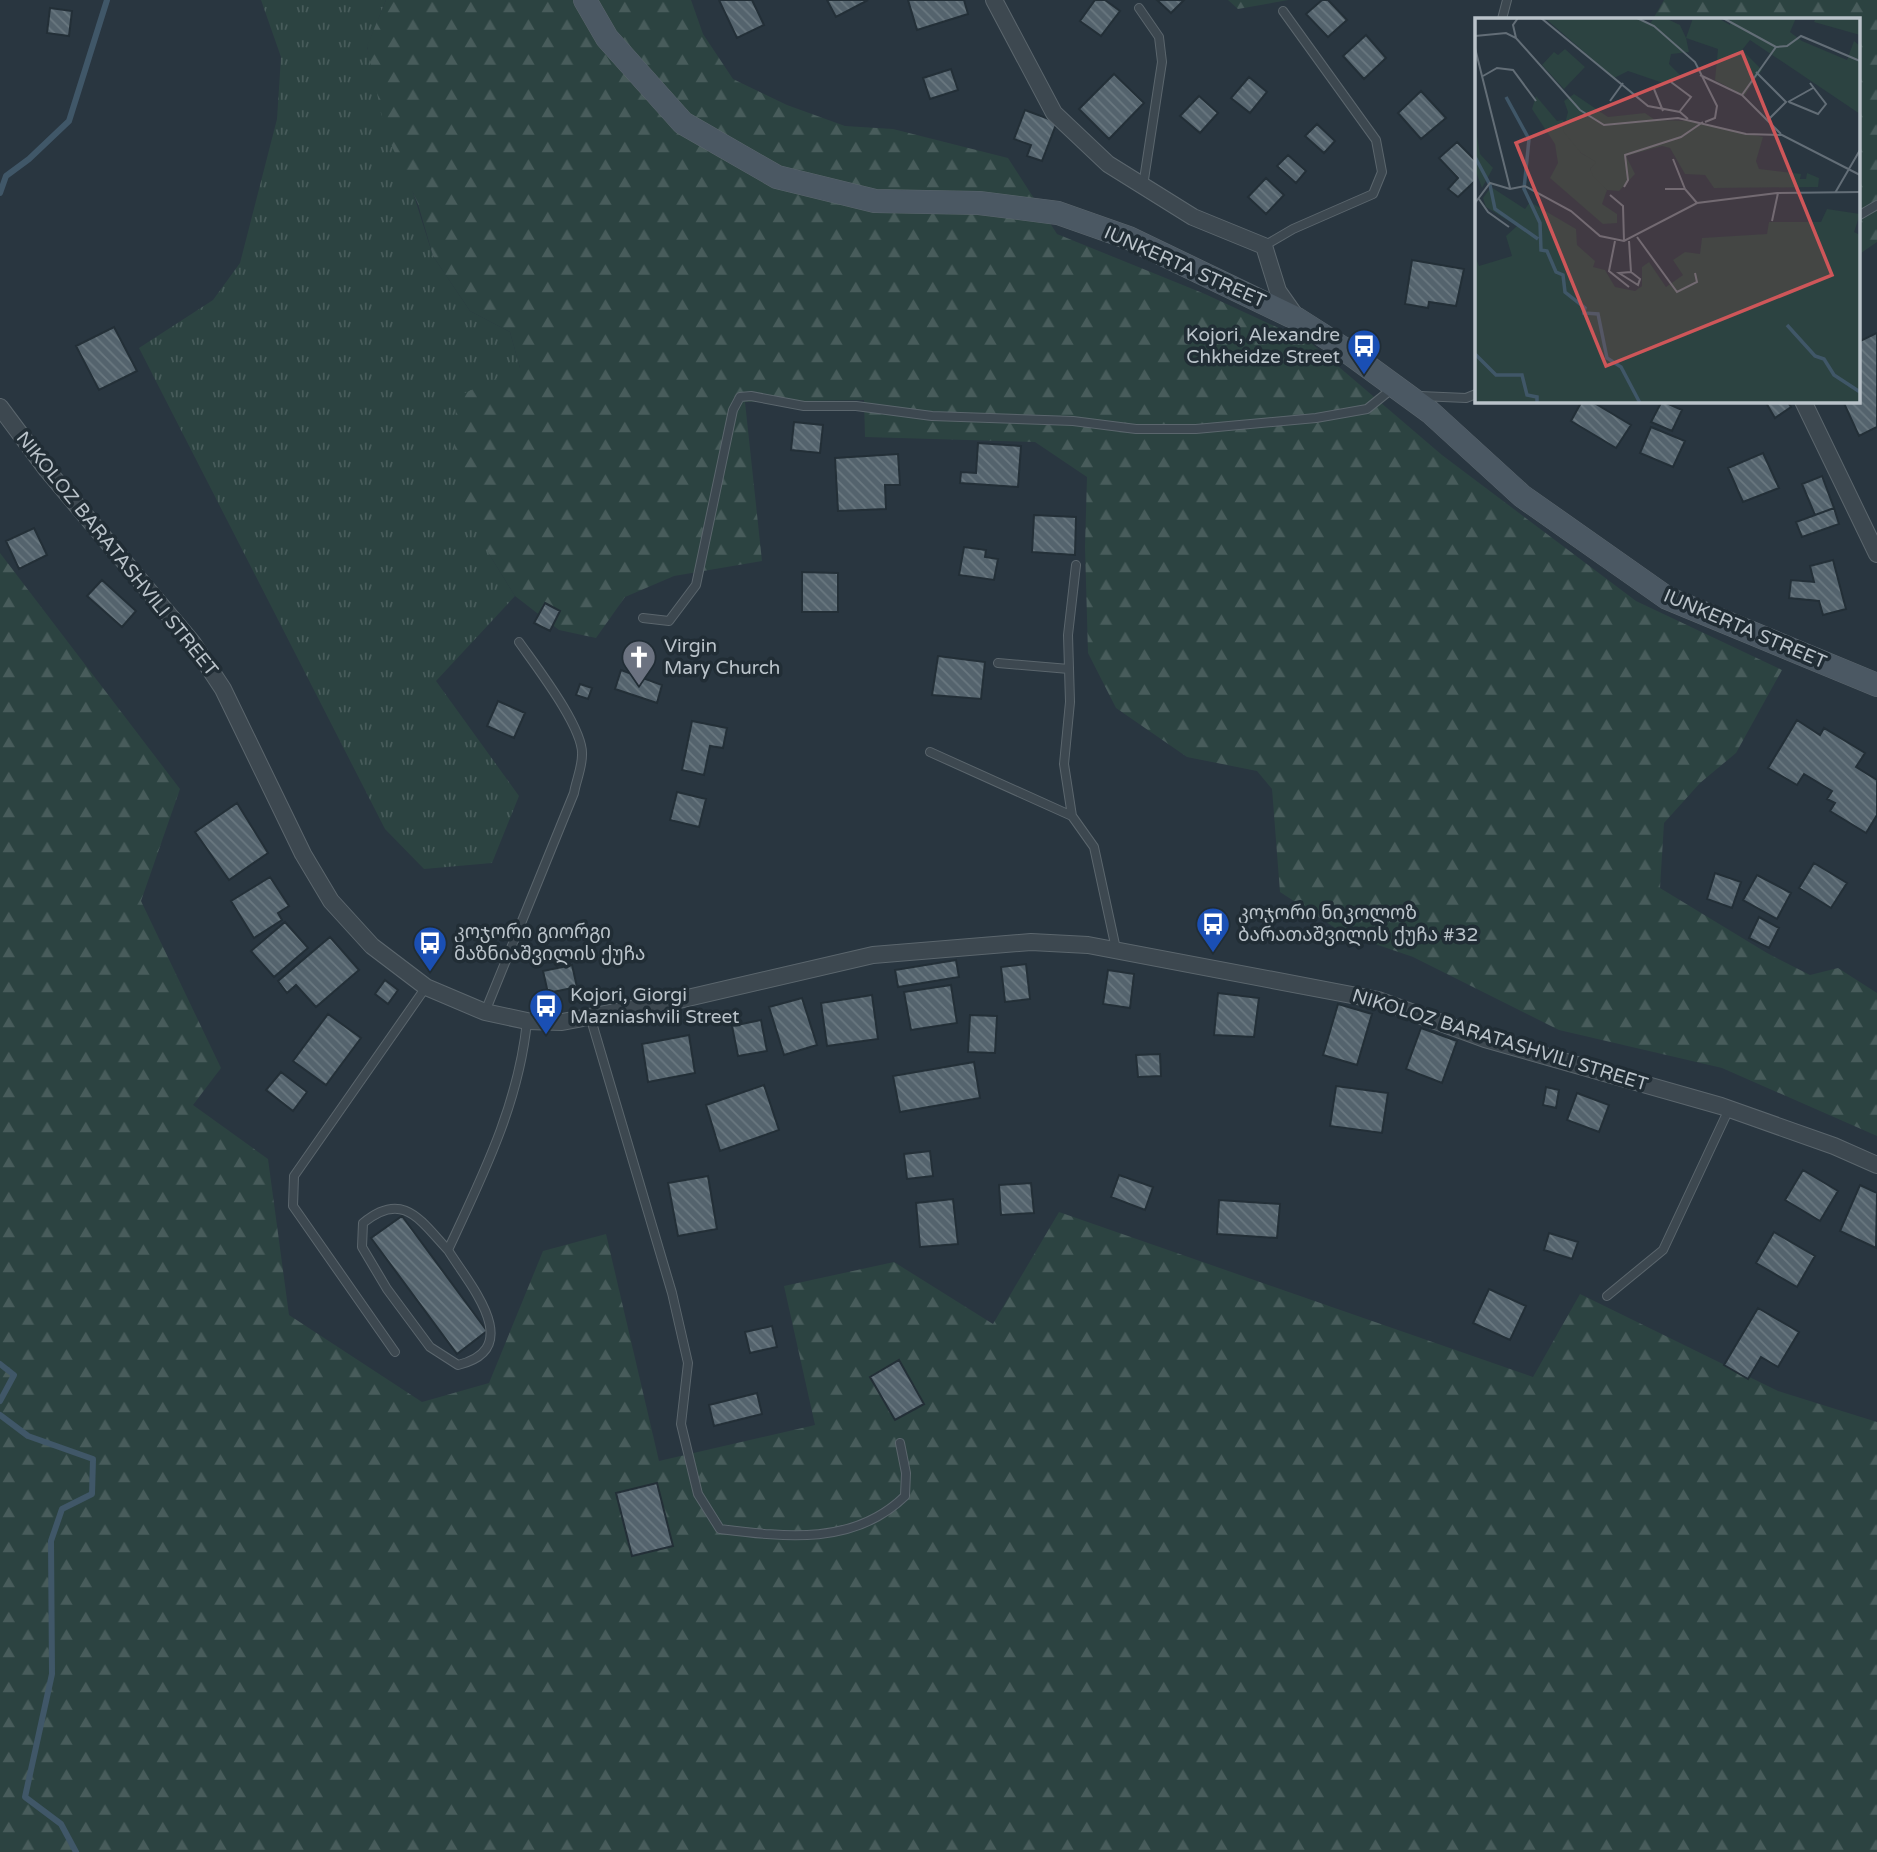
<svg xmlns="http://www.w3.org/2000/svg" width="1877" height="1852" font-family="'Varela Round','Noto Sans Georgian',sans-serif">
<style>
.grass{fill:url(#grass-tufts)}
.forest{fill:url(#forest-firs)}
.lines{fill:none;stroke-linecap:round;stroke-linejoin:round}
.stream{stroke:#405768;stroke-width:6}
.building{fill:url(#building-back-hatch);stroke:#232f37;stroke-width:2}
.lane-casing{stroke:#5b666d;stroke-width:10}
.street-casing{stroke:#5b666d;stroke-width:18}
.secondary-casing{stroke:#5b666d;stroke-width:24}
.lane{stroke:#3d4850;stroke-width:8}
.street{stroke:#3d4850;stroke-width:16}
.secondary{stroke:#4b5863;stroke-width:23}
.labels{text-anchor:middle;dominant-baseline:central;stroke-width:7;stroke-linejoin:round;paint-order:stroke}
.street-label{font-size:19px;fill:#bac3ca;stroke:#212d35}
.poi-label{font-size:19px;fill:#bac3ca;stroke:#212d35;text-anchor:start}
.inset-river{fill:none;stroke:#405768;stroke-width:3.5}
.inset-road{fill:none;stroke:#636e77;stroke-width:2}
.view{fill:#ce5659;fill-opacity:0.15;stroke:#ce5659;stroke-width:3.5}
.inset-edge{fill:none;stroke:#bac3ca;stroke-width:3.5}
</style>
<defs>
<pattern id="grass-tufts" width="24" height="20" patternUnits="userSpaceOnUse" patternTransform="scale(1.75)"><rect width="24" height="20" fill="#2c4341"/><path d="M3 7l-1-3M5 7V3M7 7l1-3M15 17l-1-3M17 17v-4M19 17l1-3" fill="none" stroke="#485c5b"/></pattern>
<pattern id="forest-firs" width="22" height="20" patternUnits="userSpaceOnUse" patternTransform="scale(1.75)"><rect width="22" height="20" fill="#2c4341"/><path d="M5 1l3.5 6h-7zM16 11l3.5 6h-7z" fill="#485c5b"/></pattern>
<pattern id="building-back-hatch" width="6" height="6" patternUnits="userSpaceOnUse" patternTransform="scale(1.75)"><rect width="6" height="6" fill="#54636d"/><path d="M-1 5l2 2M0 0l6 6M5-1l2 2" fill="none" stroke="#6a7880"/></pattern>
</defs>
<rect width="100%" height="100%" fill="#293640"/>
<path class="grass" d="M261 0H386L367 47 433 256 470 311 510 332 520 368 489 554 515 596 436 681 519 796 492 863 424 869 385 829 139 348 213 300 240 263 277 119 281 57Z"/>
<path class="forest" d="M386 0H691L703 34 733 79 787 105 845 126 893 129 1008 158 1057 234 1205 294 1311 343 1442 455 1636 601 1782 670 1736 753 1700 783 1664 823 1660 888 1767 953 1810 975 1838 968 1877 993V1136L1722 1068 1559 1030 1413 957 1343 933 1280 892 1272 789 1257 771 1187 757 1116 708 1088 653 1085 547 1087 477 1035 442 865 437 864 400 745 402 762 561 674 576 625 597 596 638 559 630 515 596 489 554 467 511 455 451 456 397 520 368 510 332 470 311 433 256 418 204 385 131 367 46Z
M1228 0H1288L1238 9Z
M1664 0H1877V242L1858 255V19H1653Z
M0 553 180 789 141 901 221 1068 193 1105 268 1159 289 1315 422 1402 489 1383 543 1251 606 1234 659 1461 815 1425 784 1286 894 1262 993 1324 1059 1212 1533 1377 1580 1294 1778 1391 1877 1422V1852H0Z"/>
<g class="lines">
<path class="stream" d="M0 193 6 176 29 159 69 121 107 0
M0 1364 14 1375 0 1401
M0 1415 28 1436 93 1459 92 1494 62 1509 51 1541 52 1674 25 1797 61 1824 76 1852"/>
</g>
<path class="building" d="M719 0H752L764 25 737 38Z
M827 0H868L836 17Z
M908 0H964L968 14 917 30Z
M1095 0H1105L1120 11 1101 36 1080 21Z
M1157 0H1184L1171 13Z
M1322 0H1328L1347 20 1328 37 1306 14Z
M50 8 72 11 69 36 47 33Z
M1366 35 1386 58 1364 79 1343 56Z
M951 69 958 90 930 99 923 78Z
M1114 74 1144 103 1109 139 1079 109Z
M1249 77 1267 92 1250 113 1231 98Z
M1421 91 1446 118 1421 139 1398 113Z
M1199 96 1218 113 1200 133 1180 116Z
M1025 110 1057 122 1042 161 1027 156 1031 145 1014 139Z
M1317 124 1335 141 1324 153 1305 136Z
M1457 142 1476 161V180L1458 197 1448 189 1458 178 1439 158Z
M1288 155 1306 171 1296 183 1277 166Z
M1266 178 1284 195 1266 214 1248 197Z
M1412 260 1464 269 1456 306 1429 302 1428 308 1405 304Z
M114 327 137 371 99 390 76 346Z
M1877 333V427L1859 436 1843 401H1858V342Z
M1582 401H1591L1631 425 1616 448 1571 421Z
M1662 401 1682 410 1672 431 1651 422Z
M1765 401H1787L1791 407 1775 418Z
M794 422 823 425 820 453 791 450Z
M1651 427 1685 441 1673 467 1640 453Z
M978 443 1021 446 1018 487 960 483 961 472 976 473Z
M1763 453 1779 488 1743 502 1728 468Z
M898 454 900 485H885L886 509 838 511 835 458Z
M1822 476 1834 508 1815 515 1802 484Z
M1834 508 1839 524 1802 537 1796 522Z
M1034 515 1076 517 1075 555 1032 552Z
M34 528 47 555 19 569 6 541Z
M964 547 986 550 985 557 998 559 994 580 959 575Z
M1833 560 1846 609 1823 615 1819 601 1789 598 1791 580 1814 582 1810 566Z
M802 572 838 573V612H802Z
M102 580 136 611 122 627 87 596Z
M545 603 560 611 550 631 534 623Z
M938 656 985 662 981 699 932 695Z
M621 670 662 685 657 703 615 689Z
M580 684 592 688 588 699 576 695Z
M498 701 525 713 514 738 487 726Z
M1797 720 1820 735 1824 728 1865 753 1856 767 1877 780V815L1866 833 1830 811 1835 803 1827 799 1832 791 1804 774 1797 785 1768 768Z
M692 721 727 728 723 748 710 746 704 775 682 770Z
M677 792 706 799 699 827 670 820Z
M237 803 268 853 229 880 195 832Z
M1814 863 1847 883 1831 908 1799 888Z
M1715 873 1741 882 1732 908 1707 899Z
M1757 875 1791 893 1777 919 1743 900Z
M270 877 289 906 278 913 282 920 254 938 231 901Z
M1759 917 1779 928 1769 948 1749 938Z
M285 922 308 948 274 977 251 951Z
M330 937 359 970 316 1007 296 985 287 993 278 981Z
M956 960 959 977 898 987 895 970Z
M1026 964 1030 999 1005 1002 1001 967Z
M572 965 577 987 548 993 543 971Z
M1108 970 1134 974 1130 1008 1103 1004Z
M385 980 398 990 388 1004 375 994Z
M951 985 957 1023 911 1030 904 992Z
M1218 993 1259 998 1254 1037 1214 1035Z
M872 995 878 1039 827 1046 821 1003Z
M802 998 817 1045 784 1055 769 1007Z
M1338 1004 1372 1014 1357 1065 1323 1055Z
M328 1014 361 1038 326 1085 293 1061Z
M970 1015 997 1016 995 1053 968 1052Z
M761 1020 767 1051 738 1056 732 1026Z
M1421 1028 1457 1041 1442 1083 1406 1069Z
M689 1035 695 1073 648 1082 642 1044Z
M1160 1054 1161 1076 1138 1077 1136 1055Z
M974 1062 980 1098 900 1112 893 1076Z
M281 1072 307 1092 293 1111 266 1090Z
M764 1085 779 1130 720 1151 706 1105Z
M1336 1086 1388 1093 1382 1133 1330 1126Z
M1546 1087 1559 1090 1556 1108 1543 1105Z
M1577 1093 1609 1105 1599 1132 1567 1120Z
M930 1151 933 1176 907 1179 904 1154Z
M1803 1170 1838 1191 1820 1221 1785 1200Z
M1119 1175 1153 1187 1145 1210 1111 1197Z
M708 1176 717 1229 678 1236 668 1183Z
M1031 1183 1034 1213 1001 1215 999 1185Z
M1860 1185 1877 1193 1876 1248 1840 1231Z
M953 1199 958 1244 920 1247 916 1203Z
M1219 1200 1280 1204 1277 1238 1217 1234Z
M402 1216 487 1331 457 1354 371 1238Z
M1774 1232 1815 1256 1797 1287 1756 1263Z
M1549 1233 1578 1242 1572 1259 1544 1250Z
M1489 1289 1526 1306 1510 1340 1473 1323Z
M1758 1308 1799 1332 1778 1367 1761 1357 1748 1379 1724 1365Z
M772 1326 777 1347 750 1353 745 1332Z
M899 1360 924 1404 895 1420 870 1377Z
M757 1393 762 1414 714 1426 709 1405Z
M657 1483 673 1546 632 1556 616 1493Z"/>
<g class="lines">
<g class="lane-casing">
<path id="lane" d="M1139 8 1159 37 1162 62 1143 186
M1502 19 1507 0
M1858 216 1877 205
M1264 246 1293 229 1373 194 1382 172 1376 140 1283 11
M1420 396 1466 398 1476 394
M643 618 669 621 696 585 733 410 740 397 751 396 804 406H856L932 416 1073 421 1136 429H1196L1316 418 1367 409 1393 388
M998 663 1069 669
M930 752 1072 816 1094 847 1116 949
M1072 816 1064 764 1070 702 1068 635 1076 565
M485 1012 574 793C576 781 582 768 582 755 584 728 535 665 519 642
M590 1016 672 1293 688 1363 681 1424 698 1494 720 1529C785 1537 854 1546 905 1496L906 1473 900 1443
M448 1250C420 1220 403 1190 363 1223L362 1247 387 1289 430 1347 458 1365C527 1348 468 1283 448 1250 483 1175 519 1103 527 1021
M1607 1296 1663 1250 1729 1109
M395 1352 293 1206 294 1176 426 987"/>
</g>
<g class="street-casing">
<path id="street" d="M994 0 1054 113 1108 164 1193 217 1264 246 1278 291 1297 318
M1803 401 1877 554
M0 407 47 470 192 642 223 689 303 854 331 901 372 946 426 987 485 1012 527 1021 562 1022 679 1000 873 955 1031 942 1088 945 1378 1000 1485 1039 1721 1106 1834 1146 1877 1165"/>
</g>
<g class="secondary-casing">
<path id="secondary" d="M585 0 607 38 683 123 777 177 875 201 979 203 1058 213 1129 238 1297 319 1341 347 1430 412 1522 496 1667 598 1877 685"/>
</g>
<use href="#lane" class="lane"/>
<use href="#street" class="street"/>
<use href="#secondary" class="secondary"/>
</g>
<defs>
<g id="bus-pin" transform="scale(1.75)"><path d="M0 17L-7.5 6A9.5 9.5 0 1 1 7.5 6Z" fill="#1a4fb4" stroke="#212d35"/><path d="M-5-6H5V4H4V6H2V4H-2V6H-4V4H-5ZM-3.5-4V0h7V-4ZM-3.5 1.2v1.5H-2V1.2ZM2 1.2v1.5H3.5V1.2Z" fill="#fff"/></g>
<g id="church-pin" transform="scale(1.75)"><path d="M0 17L-7.5 6A9.5 9.5 0 1 1 7.5 6Z" fill="#6b7280" stroke="#212d35"/><path d="M-1.2-6h2.4v3.5h3.3v2.4h-3.3V6h-2.4V-.1h-3.3v-2.4h3.3Z" fill="#fff"/></g>
</defs>
<g fill-rule="evenodd">
<use href="#bus-pin" x="1364" y="346"/>
<use href="#church-pin" x="639" y="657"/>
<use href="#bus-pin" x="1213" y="924"/>
<use href="#bus-pin" x="430" y="943"/>
<use href="#bus-pin" x="546" y="1006"/>
</g>
<g class="labels">
<g class="street-label">
<text transform="translate(1185 267) rotate(24)">IUNKERTA STREET</text>
<text transform="translate(117 554) rotate(51)">NIKOLOZ BARATASHVILI STREET</text>
<text transform="translate(1745 629) rotate(23)">IUNKERTA STREET</text>
<text transform="translate(1500 1040) rotate(17)">NIKOLOZ BARATASHVILI STREET</text>
</g>
<g class="poi-label">
<text x="1340" y="335" text-anchor="end">Kojori, Alexandre<tspan x="1340" dy="22">Chkheidze Street</tspan></text>
<text x="664" y="646">Virgin<tspan x="664" dy="22">Mary Church</tspan></text>
<text x="1238" y="913">კოჯორი ნიკოლოზ<tspan x="1238" dy="22">ბარათაშვილის ქუჩა #32</tspan></text>
<text x="454" y="932">კოჯორი გიორგი<tspan x="454" dy="22">მაზნიაშვილის ქუჩა</tspan></text>
<text x="570" y="995">Kojori, Giorgi<tspan x="570" dy="22">Mazniashvili Street</tspan></text>
</g>
</g>
<g transform="translate(1475 18)">
<rect width="385" height="385" fill="#293640"/>
<path d="M61 78 82 103 88 102 106 135 122 144 115 151 132 172 127 186 142 196V205L128 206 75 160 83 145 80 126 57 91Z" fill="#2c4341"/>
<path d="M70 0H166L174 7 179 0H190L205 7 211 20 218 0H243L255 7 256 0H321L315 14 327 23 372 42 379 23 385 28V96L275 22 267 32 287 52 269 78 240 62 243 31 211 20 214 34 196 36 194 46 205 57 191 66 153 53 139 60ZM341 0H385V17L339 4ZM90 31 110 49 89 71 67 47 79 34 83 37ZM99 76 133 99 170 95 180 102 216 103 288 119 281 143 284 151 326 156 325 161H331L332 155 344 160 343 169 239 170 230 157 210 156 195 130 187 128 151 138 160 156 144 173 132 172 118 158 115 151 121 144 106 135 88 113 93 94 89 83ZM0 106 5 136 18 150 7 170 0 151ZM16 169 50 191 55 184 101 211 102 227 120 243 118 249 130 252 140 269 160 273 167 268V249L174 244 191 269 208 257 198 242 210 234 225 236 227 220 292 216 294 204H346L352 191 385 196 379 214 385 217V385H0V238L4 248 37 238 31 218 42 208 11 189 8 180Z" fill="#2c4341"/>
<path class="inset-river" d="M31 79 54 121 49 171 65 205 66 232 72 233 81 254 88 257 90 274 110 290 109 295 123 296 132 340 146 349 165 385M0 139 15 167 20 191 63 221M312 307 340 338 349 341 359 357 385 374M0 336 21 357H47L52 377 62 379V385"/>
<path class="inset-road" d="M66 0 173 88 205 94 213 101M162 0 179 8 220 44 242 88 240 100 230 104M248 0 301 29M0 18 31 15 41 20 105 92 129 107 203 100 271 116 307 117 385 157M41 20 38 7 43 0M0 30 35 170M281 54 311 84 294 101M225 57 267 77 306 116M8 58 22 50 38 52 61 83M196 64 216 79 205 93M179 71 188 93M267 77 301 29 312 28 326 18 385 43M135 83 148 65M313 84 338 70M314 84 343 96 351 86 335 65M198 141 210 171M149 169 153 162 150 137 206 119 228 104M190 171H210L222 185M360 175 385 132M135 177 148 188 149 223M4 181 13 194 34 209M0 185 15 165 35 171 50 168 96 193 125 218 149 223 222 185 302 175 385 174M297 203 303 175M162 219 202 274 222 264 220 255M140 223 134 253 154 269M154 223 156 254 165 261 163 267 144 255 156 254"/>
<path class="view" d="M267 34 357 257 131 348 41 125Z"/>
<rect width="385" height="385" class="inset-edge"/>
</g>
</svg>
